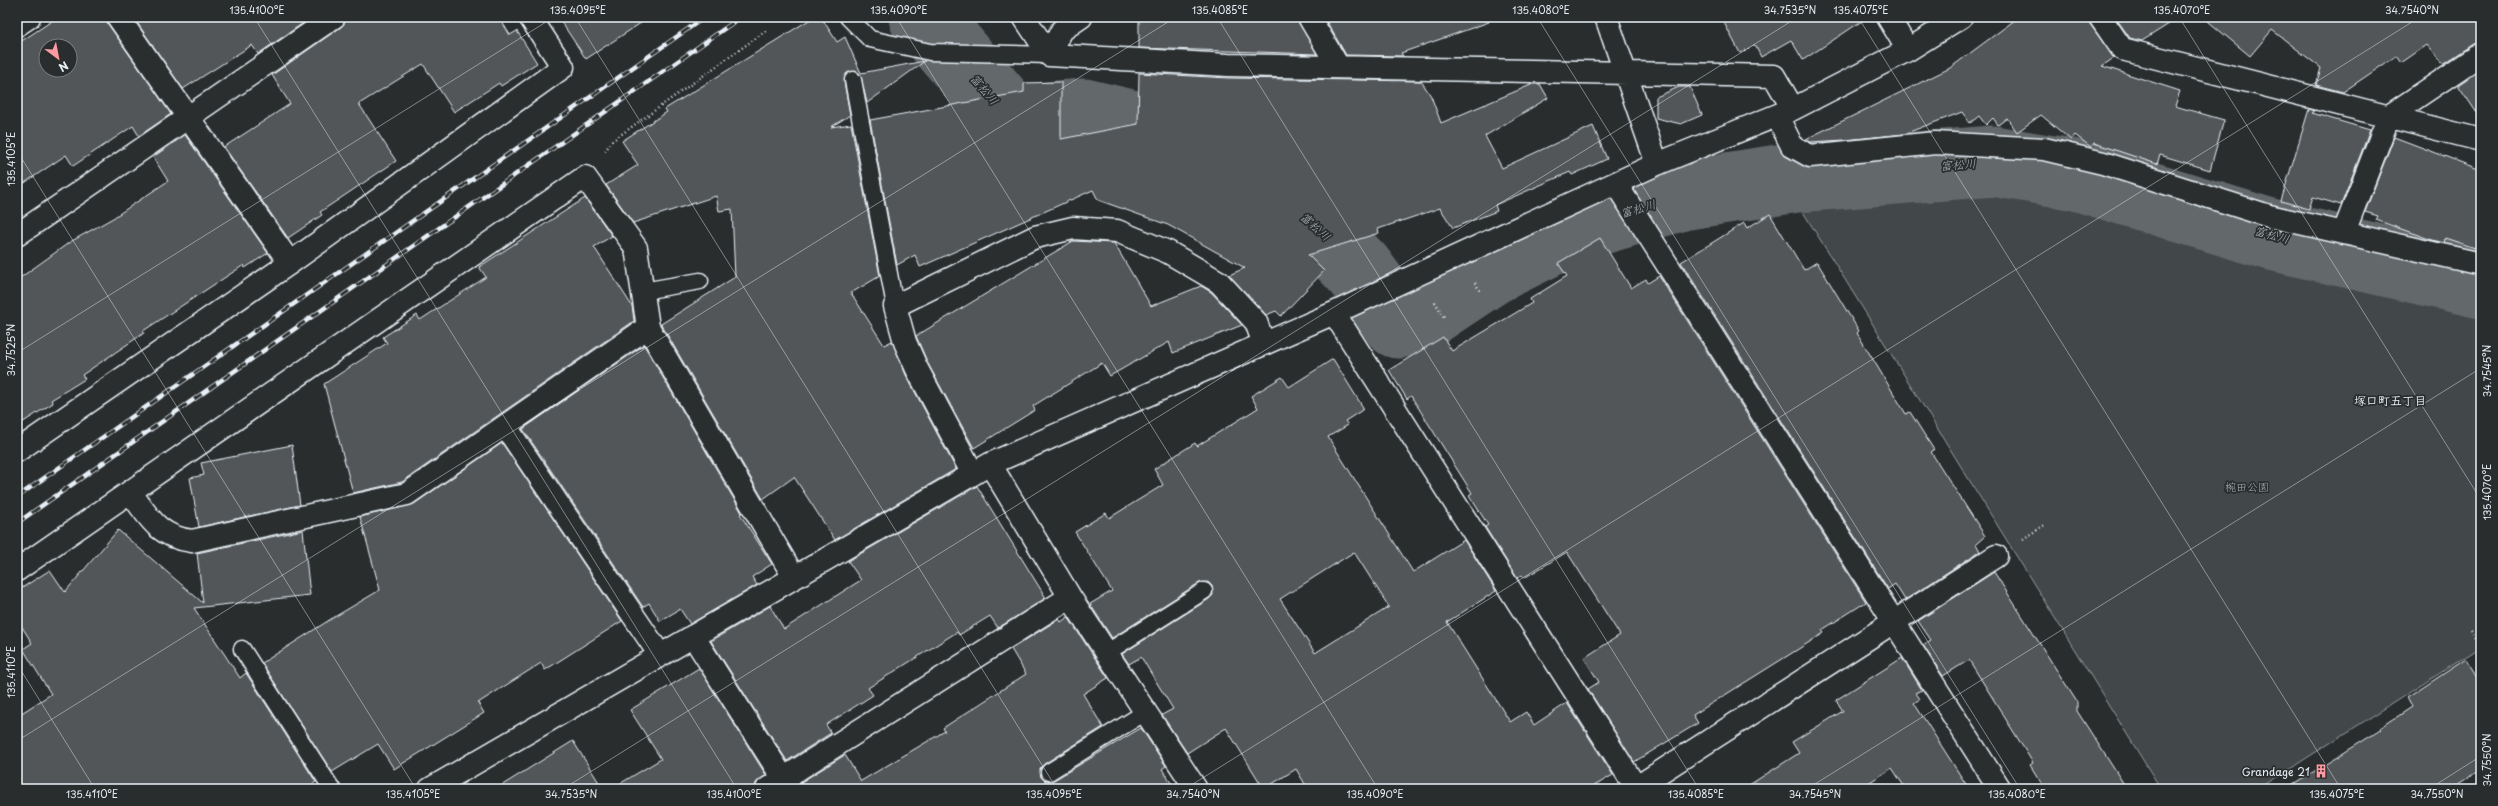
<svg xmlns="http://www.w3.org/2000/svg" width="2498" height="806" font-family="'Playpen Sans','Klee One',sans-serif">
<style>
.green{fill:#424648;stroke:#959ca0}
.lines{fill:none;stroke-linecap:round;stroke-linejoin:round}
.river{stroke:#63686b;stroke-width:71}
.building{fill:#535759;stroke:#e8f1f8;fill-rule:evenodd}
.service-casing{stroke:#e8f1f8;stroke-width:19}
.minor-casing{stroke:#e8f1f8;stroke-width:25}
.path{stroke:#e8f1f8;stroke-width:2.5;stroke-dasharray:1 3;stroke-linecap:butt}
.service{stroke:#2a2d2e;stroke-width:16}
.minor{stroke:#2a2d2e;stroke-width:22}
.rail-casing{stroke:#e8f1f8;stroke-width:4.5}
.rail{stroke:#2a2d2e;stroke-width:3;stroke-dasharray:9;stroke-linecap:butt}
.ticks{fill:none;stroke:#e8f1f8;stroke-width:1;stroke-opacity:0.45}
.labels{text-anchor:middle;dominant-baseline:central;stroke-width:3.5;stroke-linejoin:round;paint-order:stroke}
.park-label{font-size:11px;fill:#aeb5ba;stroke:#2a2d2e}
.poi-label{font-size:11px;fill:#e8f1f8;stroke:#2a2d2e;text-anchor:end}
.water-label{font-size:12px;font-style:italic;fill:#acb3b9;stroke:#2a2d2e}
.neighbourhood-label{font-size:12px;font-weight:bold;fill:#e8f1f8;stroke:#2a2d2e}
.neatline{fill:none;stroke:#e8f1f8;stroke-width:1.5}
.ticks-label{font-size:10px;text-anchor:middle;fill:#e8f1f8}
</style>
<rect width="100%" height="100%" fill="#2a2d2e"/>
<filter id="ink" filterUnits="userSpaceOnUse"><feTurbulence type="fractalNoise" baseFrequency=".025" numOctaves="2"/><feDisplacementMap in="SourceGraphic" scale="8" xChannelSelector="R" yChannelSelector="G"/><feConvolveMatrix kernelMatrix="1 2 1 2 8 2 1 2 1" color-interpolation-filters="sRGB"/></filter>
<g filter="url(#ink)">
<path class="green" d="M2029 187 2481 307V647L2258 789H2161L1795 199Z"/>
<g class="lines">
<path class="river" d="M924 17 1004 112 1023 119 1084 114 1143 128 1235 170 1280 195 1321 230 1359 270 1398 323 1415 320 1490 270 1581 225 1682 195 1797 177 1993 161 2077 175 2276 236 2481 283"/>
</g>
<path class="building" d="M58 17H106L108 24 171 114 139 136 133 126 73 166 66 155 17 188V44ZM46 46H70V70H46Z
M133 17H312L258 54 252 45 183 89Z
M346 17H499L510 35 517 31 537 63 501 86 499 83 454 112 423 64 359 104 396 161 320 212 322 215 288 238 224 147 290 104 272 75 341 27Z
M558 17H650L586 59Z
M814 17H821L837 42 845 37 861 73 925 61 867 103 860 74 856 71 847 73 844 82 850 115 831 127 851 124 880 276 851 293 884 345 892 341 906 375 956 469 835 540 794 477 763 499 661 324 735 277 732 209 719 211 716 196 633 223 606 185 638 165 622 141 667 112 665 109Z
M1139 17H1297L1317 54 1139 48Z
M1324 17H1488L1489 22 1401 53 1403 56 1346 55Z
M1721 17H1868L1803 60 1791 40 1761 57 1755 45 1740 53Z
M2019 17H2088L2090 24 2114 58 2102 66 2180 91 2175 106 2224 120 2210 170 2160 155 2157 164 2094 143 2091 147 2075 135 2071 140 2041 115 2017 132 2007 118 1998 125 1993 118 1986 125 1979 116 1970 123 1962 112 1904 134 1845 140 1810 142 1806 139 1950 68Z
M2115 17H2180L2142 41 2130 38Z
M2203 17H2481V42L2474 44 2443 64 2427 45 2401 63 2396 56 2343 92 2316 85 2321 68 2272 30 2250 56Z
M2481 69V119L2458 85Z
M1139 73 1228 78 1421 81 1431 96 1441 123 1533 84H1540L1548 98 1485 136 1502 168 1593 126 1607 159 1572 175 1570 172 1495 205 1497 211 1453 228 1440 208 1378 229 1379 233 1308 255 1324 271 1281 316 1276 311 1266 315 1229 275 1245 268 1168 225 1098 200 1093 190 920 267 915 255 897 265 870 120 1024 92V83L1061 82V139L1138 124Z
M1679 87H1690L1702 115 1681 124 1656 118V97Z
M2309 109 2315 111 2312 113 2370 130 2341 205 2313 197 2309 209 2281 201Z
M185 135 268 253 245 268 244 265 143 331 144 333 82 375 85 379 51 400 53 403 17 426V280L70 242 113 218 168 181 153 157Z
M2394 137 2481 170V250L2445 238 2444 243 2429 239 2376 220 2378 216 2365 212Z
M585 198 612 236 594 247 632 306 634 321 402 482 353 493 324 384 387 343 383 337 417 315 420 320 486 277 479 267Z
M1770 214 1804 270 1817 262 1859 331 1857 333 1906 414 1910 412 1934 450 1931 452 1985 536 1976 544 1980 551 1905 600 1895 584 1888 589 1681 262 1744 223 1747 228Z
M1600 238 1631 288 1646 279 1648 283 1659 276 1866 602 1822 630 1824 633 1693 715 1698 723 1634 762 1588 689 1599 682 1584 658 1620 635 1567 552 1524 578 1522 575 1517 578 1485 527 1488 525 1469 495 1472 493 1411 396 1407 399 1389 370 1443 337 1452 351 1532 303 1530 299 1567 276 1558 263Z
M1073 241 1114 243 1151 306 1201 286 1211 292 1242 325 1173 353 1169 342 1110 376 1102 363 1033 406 1035 410 974 448 928 364 916 336Z
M644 345 742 513 740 514 772 564 752 577 757 585 690 624 680 609 660 621 649 603 643 607 523 429Z
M1333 359 1364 409 1345 421 1348 425 1328 437 1413 572 1464 540 1496 591 1447 622 1510 722 1526 712 1534 725 1567 703 1613 775 1589 789H1308L1296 769 1264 789 1226 728 1187 753 1162 715 1173 709 1141 657 1129 664 1122 654 1209 599 1213 595 1212 586 1208 582 1199 583 1112 638 1090 604 1112 591 1075 532 1106 513 1109 518 1163 485 1154 469 1195 443 1197 446 1258 408 1251 396 1282 377 1289 387ZM1354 552 1389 607 1315 653 1280 599Z
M502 443 622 621 545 670 541 663 478 703 484 713 394 769 378 744 332 772 262 663 331 619 380 590 360 517 414 504Z
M292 445 300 505 199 527 190 478 204 475 201 463Z
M977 486 1046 598 998 628 990 616 959 635 957 632 868 688 873 695 826 725 831 733 787 761 711 641 770 606 784 629 861 580 848 561Z
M118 530 203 603 197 553 303 530 310 595 194 608 240 678 246 673 316 782 304 789H17V716L51 694 23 649 32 643 17 619V591L50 570 65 592Z
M1994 572 2077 702V711L2127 789H2045L2030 765 2033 763 1969 660 1943 676 1923 645 1931 640 1918 621Z
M1068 617 1108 678 1083 694 1103 727 1044 764 1040 768 1041 777 1045 781 1054 780 1141 728 1166 766 1162 769 1175 789H802L801 782 845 755 861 781 945 731 943 728 1026 674 1011 649 1059 619 1061 622Z
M1902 658 1922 690 1916 693 1920 699 1914 703 1969 789H1906L1892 768 1859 789H1743L1799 753 1792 742 1843 711 1836 700Z
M2466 659 2481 683V769L2450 789H2286L2382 729 2380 728 2412 707 2407 698Z
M699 668 766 775 756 783 755 789H611L661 759 630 710Z
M573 741 603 789H496Z"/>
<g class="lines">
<g class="service-casing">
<path id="service" d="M848 17 870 39 930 52 1049 55
M853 80 895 306
M643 291 700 281
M242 649 332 789
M1106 653 1204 591
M1049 772 1144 713"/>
</g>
<g class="minor-casing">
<path id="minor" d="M118 17 290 263
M1024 17 1049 55
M1309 17 1338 66
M1606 17 1657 164
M1888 17 1908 50
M2100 17 2122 49 2481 140
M17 25 29 17
M1049 55 1228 65 1774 76 1793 109
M1049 55 1062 30 1081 17
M1777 116 1792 146 1810 156 1935 143 2044 149 2103 163 2269 216 2481 264
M1616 184 2000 789
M2344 232 2389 116 2481 54
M17 235 334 17
M1334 313 1637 789
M506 427 660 655
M17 451 290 263 563 67 530 17
M990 464 1070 597 1196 789
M973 474 917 369 905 342 895 306 1035 237 1073 228 1117 231 1168 252 1219 282 1256 322 1264 344
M131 493C149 518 159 537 192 541L407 494 648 327
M17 570 585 177 636 248 648 327 794 577
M693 636 790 789
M430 789 990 464 1334 313 1657 164 1793 109 1908 50 1961 17
M767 789 1070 597
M1634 789 1996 556"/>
</g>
<path class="path" d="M605 151 612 141 767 30
M1475 283 1480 291
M1435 302 1444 317
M2023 539 2046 524
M2471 631 2481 647"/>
<use href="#service" class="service"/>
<use href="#minor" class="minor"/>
<g class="rail-casing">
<path id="rail" d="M17 497 705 17
M17 523 741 17"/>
</g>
<use href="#rail" class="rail"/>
</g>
</g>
<path class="ticks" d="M254 17 737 789M575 17 1057 789M896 17 1378 789M1217 17 1699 789M1537 17 2020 789M1858 17 2341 789M2179 17 2481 500M17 151 416 789M17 353 554 17M17 664 95 789M17 741 1176 17M563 789 1798 17M1185 789 2420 17M1807 789 2481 368M2429 789 2481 756"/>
<defs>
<g id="building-bare" transform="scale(1.08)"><path d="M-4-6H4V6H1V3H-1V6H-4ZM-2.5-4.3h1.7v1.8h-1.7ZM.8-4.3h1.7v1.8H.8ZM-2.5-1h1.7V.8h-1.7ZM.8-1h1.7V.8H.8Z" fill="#ff9aa2" stroke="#2a2d2e" stroke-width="2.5" paint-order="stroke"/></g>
</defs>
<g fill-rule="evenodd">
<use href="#building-bare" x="2321" y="771"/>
</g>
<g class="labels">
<g class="park-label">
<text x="2247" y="486">椀田公園</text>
</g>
<g class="poi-label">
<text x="2310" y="771">Grandage 21</text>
</g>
<g class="water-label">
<text transform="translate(985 89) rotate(50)">富松川</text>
<text transform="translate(1958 164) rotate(-5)">富松川</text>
<text transform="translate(1638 208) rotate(-16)">富松川</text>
<text transform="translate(1316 226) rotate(42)">富松川</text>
<text transform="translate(2272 234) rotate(15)">富松川</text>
</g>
<g class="neighbourhood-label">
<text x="2390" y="400">塚口町五丁目</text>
</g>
</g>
<rect width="2498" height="806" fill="none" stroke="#2a2d2e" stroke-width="44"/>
<g transform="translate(58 58) rotate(148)"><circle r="19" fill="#2a2d2e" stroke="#767b7f"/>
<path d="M0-3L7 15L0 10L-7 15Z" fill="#ff9aa2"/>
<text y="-6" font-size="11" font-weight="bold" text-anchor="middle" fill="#e8f1f8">N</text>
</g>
<rect x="22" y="22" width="2454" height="762" class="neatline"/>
<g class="ticks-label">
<text x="257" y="14">135.4100°E</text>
<text x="578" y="14">135.4095°E</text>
<text x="899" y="14">135.4090°E</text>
<text x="1220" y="14">135.4085°E</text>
<text x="1541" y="14">135.4080°E</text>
<text x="1790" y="14">34.7535°N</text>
<text x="1861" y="14">135.4075°E</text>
<text x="2182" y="14">135.4070°E</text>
<text x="2412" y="14">34.7540°N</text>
<text transform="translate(11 159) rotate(-90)" y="4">135.4105°E</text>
<text transform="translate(11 350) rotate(-90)" y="4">34.7525°N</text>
<text transform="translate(2487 371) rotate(-90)" y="4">34.7545°N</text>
<text transform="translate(2487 492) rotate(-90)" y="4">135.4070°E</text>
<text transform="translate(11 672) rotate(-90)" y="4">135.4110°E</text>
<text transform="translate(2487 760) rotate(-90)" y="4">34.7550°N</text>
<text x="92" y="798">135.4110°E</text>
<text x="413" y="798">135.4105°E</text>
<text x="571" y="798">34.7535°N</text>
<text x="734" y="798">135.4100°E</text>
<text x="1054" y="798">135.4095°E</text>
<text x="1193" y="798">34.7540°N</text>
<text x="1375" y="798">135.4090°E</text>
<text x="1696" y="798">135.4085°E</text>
<text x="1815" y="798">34.7545°N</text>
<text x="2017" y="798">135.4080°E</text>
<text x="2337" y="798">135.4075°E</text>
<text x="2437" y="798">34.7550°N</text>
</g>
</svg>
